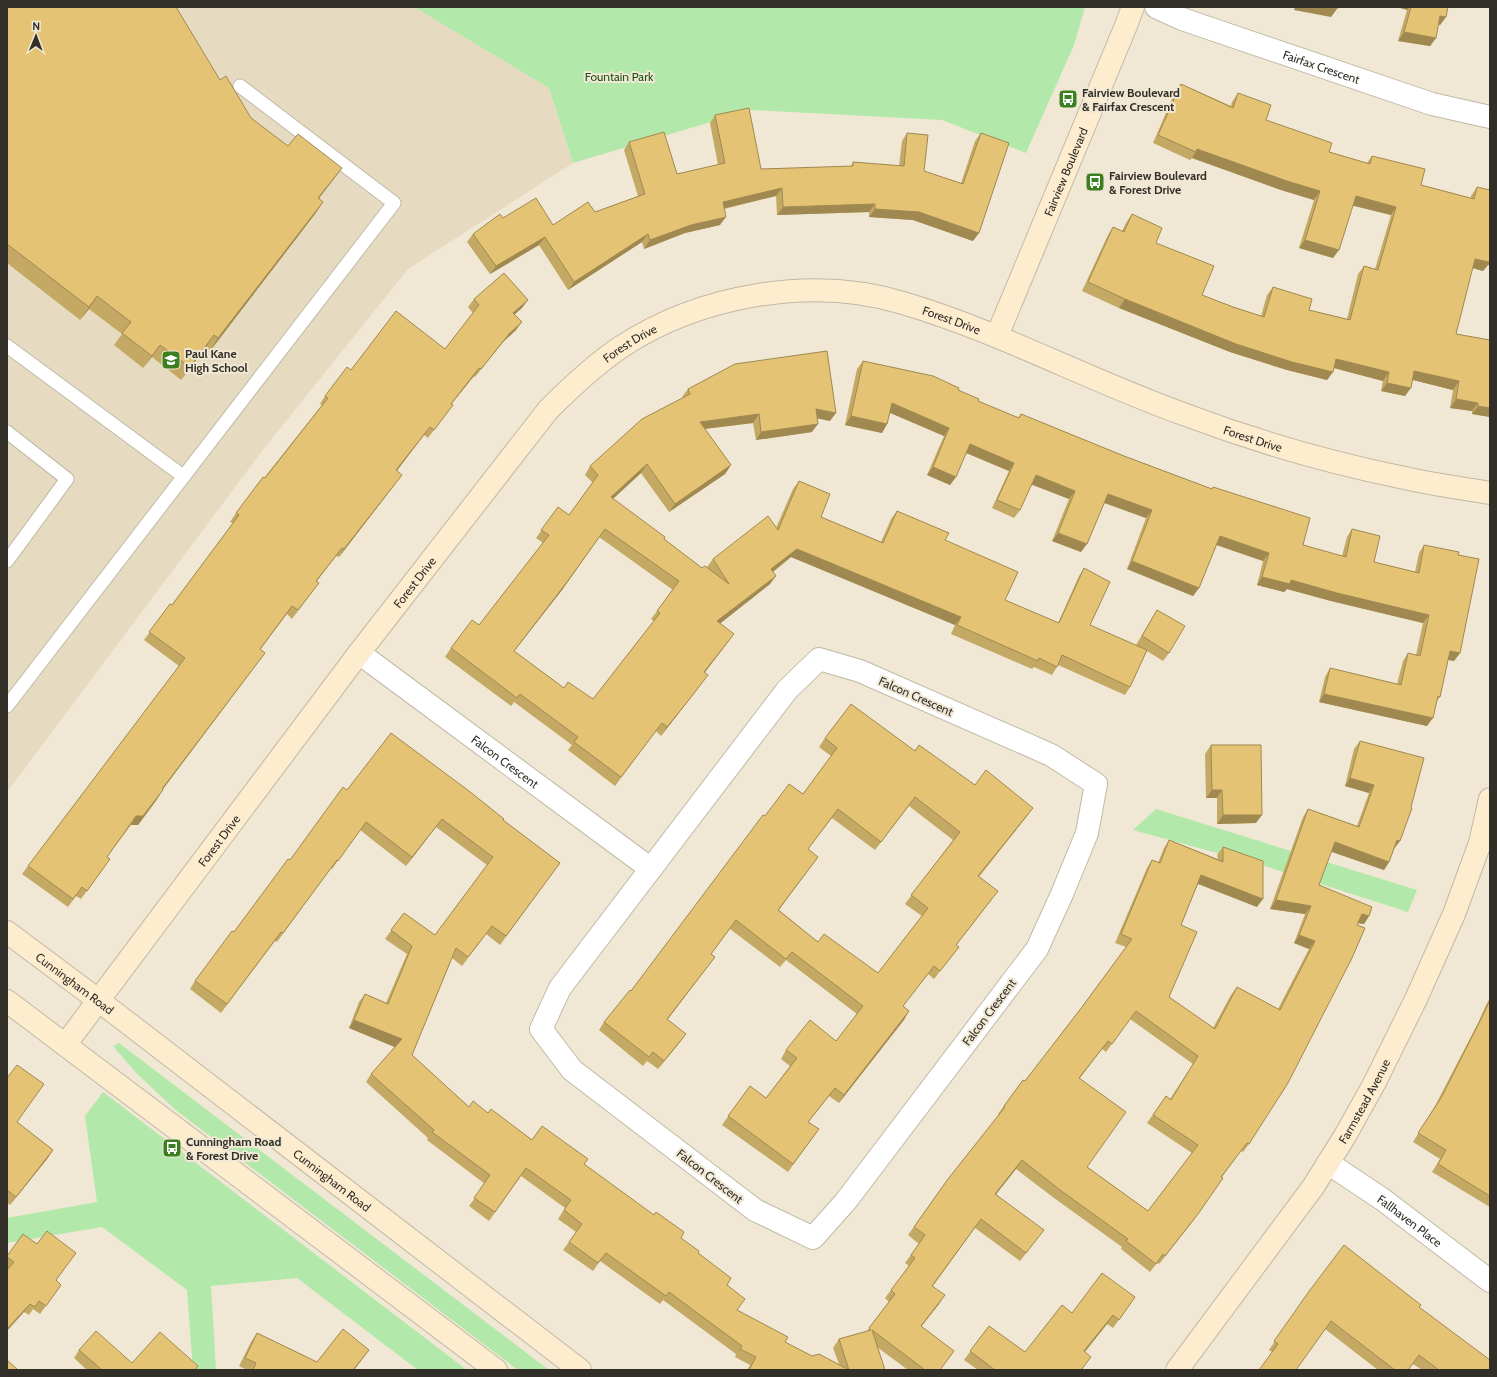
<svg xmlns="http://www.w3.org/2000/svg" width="1497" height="1377" font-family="Cabin,sans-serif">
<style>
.built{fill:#e6dbc1}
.green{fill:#b2e9aa}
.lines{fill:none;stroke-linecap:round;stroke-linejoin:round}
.lane-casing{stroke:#c0b9a6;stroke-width:15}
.street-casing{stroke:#c0b9a6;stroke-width:24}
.secondary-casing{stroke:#c0b9a6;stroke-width:24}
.lane{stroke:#fff;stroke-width:13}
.street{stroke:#fff;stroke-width:22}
.secondary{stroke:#feeccf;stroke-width:22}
.wall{fill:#c4a964;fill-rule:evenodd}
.shaded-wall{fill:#a08951}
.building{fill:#e4c474;stroke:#a08951;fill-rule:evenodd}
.labels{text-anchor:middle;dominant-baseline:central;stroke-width:4;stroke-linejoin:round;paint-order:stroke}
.street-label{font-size:12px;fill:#322f28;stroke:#f0e8d4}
.park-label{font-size:12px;fill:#1b5215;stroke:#f0e8d4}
.poi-label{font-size:12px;font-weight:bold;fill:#322f28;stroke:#f0e8d4;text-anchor:start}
</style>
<rect width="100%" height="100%" fill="#f0e8d4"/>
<path class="built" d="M7 7H414L549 88 573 163 408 269 262 451 7 792Z"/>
<path class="green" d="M414 7H1085L1074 45 1026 153 942 120 751 110 573 163 549 88Z
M1156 809 1417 890 1408 912 1268 867 1133 830Z
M119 1043 549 1370H518L177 1111 136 1073 113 1046Z
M103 1092 467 1370H418L297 1278 211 1286 216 1370H193L187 1290 102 1227 7 1243V1218L97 1202 85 1116Z"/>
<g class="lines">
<g class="lane-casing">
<path id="lane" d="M7 346 183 476
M7 432 67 479 7 561
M7 706 394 203 240 86"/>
</g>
<g class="street-casing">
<g id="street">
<path id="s1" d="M1156 7 1182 19 1432 104 1490 117"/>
<path id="s2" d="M359 653 651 869"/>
<path d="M819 659 860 671 1051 755 1096 784 1087 833 1062 894 1037 949 846 1201 813 1238 755 1210 572 1070 541 1029 560 988 787 690Z"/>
<path id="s3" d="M1328 1163 1382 1199 1490 1281"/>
</g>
</g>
<g class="secondary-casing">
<g id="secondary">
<path id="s4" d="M997 336 1125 28 1133 7"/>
<path id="s5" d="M7 932 98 1000 580 1370"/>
<path d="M7 1001 496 1370"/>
<path id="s6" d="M65 1045 359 653 548 410C571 387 594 365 621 347 700 295 812 275 903 303 1001 332 1090 381 1186 415 1255 441 1327 462 1400 477 1430 484 1460 488 1490 493"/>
<path id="s7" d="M1177 1370 1313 1187 1345 1136 1375 1082 1416 999 1454 914 1480 843 1490 799"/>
</g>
</g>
<use href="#lane" class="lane"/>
<use href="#street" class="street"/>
<use href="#secondary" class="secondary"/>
</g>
<path class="wall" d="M7 7 220 80 251 118 288 146 342 168 319 198 323 202 315 214 210 351 206 347 181 380 152 357 143 368 114 345 122 334 89 309 80 320 7 263Z
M1397 7H1448L1446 17 1440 25H1438L1436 38 1430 46 1398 41 1407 10Z
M1181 84 1231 106 1232 102 1238 93 1266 120 1329 152 1367 163 1372 156 1421 185 1471 198V196L1477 187 1490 190V265H1488L1483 271 1472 268 1456 334 1490 340V417L1472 414V411L1450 408 1453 390 1413 380 1405 396 1381 391 1383 381 1334 368 1333 372 1327 380 1287 370 1230 352 1119 308 1082 291 1108 235 1113 227 1122 231 1126 223 1132 214 1156 243 1202 295 1233 307 1261 316 1267 295 1273 287 1309 310 1347 319 1358 274 1364 266 1375 269 1391 215 1353 205 1333 258 1299 248 1314 200 1281 190 1192 158 1190 160 1153 143 1175 92Z
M715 115 761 169 851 166 853 162 899 166 902 141 907 133 924 171 961 183 975 141 981 133 973 241 913 220 869 217V212L777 215 776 196 724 209 720 225 685 233 644 249 642 242 568 290 539 245 490 274 467 242 473 234 503 218 553 225 595 212 638 196 624 150 629 142 677 174 718 165 710 123Z
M474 299 522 308 515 314 516 330 503 342 475 377 474 376 451 404 453 405 428 438 424 435 397 471 396 483 339 557 336 556 317 581 313 591 292 619 287 614 260 650 265 653 163 789 158 798 138 825H131L107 857 110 859 81 899 76 896 68 907 22 874 179 666 144 640 170 604 172 605 233 523 230 522 236 513 322 405 320 404 325 396 351 370 445 349 473 313 468 307Z
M863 361 958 390 978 401 1018 418 1021 414 1124 456 1212 489 1213 487 1303 545 1342 556 1347 537 1352 529 1374 562 1415 572 1419 553 1424 545 1458 555 1460 653 1454 661 1448 660 1440 697 1437 701 1427 726 1319 702 1325 677 1330 668 1397 684 1403 661 1408 653 1416 655 1423 623 1331 601 1287 589 1284 592 1257 585 1263 561 1216 545 1199 588 1193 596 1127 569 1146 518 1104 503 1081 552 1052 541 1069 499 1032 484 1020 510 1014 518 992 508 1009 471 966 453 956 477 950 485 927 475 944 436 890 413 887 424 882 433 845 425 857 369Z
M688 389 830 421 817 418 812 432 756 440 753 423 705 429 731 465 725 474 669 512 641 473 613 499 664 539 702 568 707 567 713 559 776 528 793 489 799 481 821 517 881 542 891 519 897 511 945 540 1005 600 1058 623 1079 576 1084 568 1090 625 1140 647 1136 645 1152 618 1157 610 1169 653 1163 661 1147 651 1130 687 1125 695 1058 665 1052 675 1034 667 1032 669 951 634 955 625 791 557 773 572 770 584 720 623 728 642 705 672 702 683 661 736 656 731 615 786 568 750 572 745 514 702 511 706 445 657 451 648 479 625 543 543 536 538 558 507 569 515 593 483 585 475 590 466 682 398V397ZM599 537 673 590 651 619 654 621 593 699 564 688 514 651 562 590Z
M825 738 915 751 975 785 1027 816 979 877 992 899 956 945 953 955 934 979 928 974 903 1006 909 1011 839 1103 829 1096 808 1122 819 1129 788 1172 722 1125 750 1086 766 1098 790 1066 781 1059 786 1050 836 1041 857 1014 786 960 780 967 730 929 711 954 715 957 667 1020 680 1042 658 1069 647 1061 643 1066 599 1030 604 1022 631 991 765 816 803 794 831 756 819 747ZM909 806 953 840 905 904 922 916 878 973 818 942 779 910 818 857 808 849 832 818 875 850Z
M1360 741 1394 849 1389 862 1384 870 1331 851 1319 885 1369 916 1364 924 1358 923 1249 1144 1243 1152 1241 1151 1222 1177 1192 1222 1159 1264 1157 1263 1150 1272 1121 1249 1122 1247 1054 1198 1016 1169 996 1194 1038 1238 1020 1261 975 1228 933 1286 939 1304 921 1327 940 1370H908L877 1347 885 1370H747L750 1365 735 1357 736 1354 663 1300 660 1304 600 1261 593 1271 563 1250 576 1232 558 1219 565 1208 521 1176 489 1221 469 1206 485 1184 427 1140 428 1138 366 1082 371 1074 395 1047 349 1028 359 1002 365 994 386 1003 407 954 385 939 404 913 435 935 487 865 436 827 406 866 360 830 332 869 331 868 277 942 275 941 221 1013 190 989 195 981 290 860 347 790 503 820 560 863 500 945 486 934 462 966 452 958 412 1055 469 1107 488 1113 532 1140 584 1164 681 1238 698 1253 727 1285 738 1310 785 1342 812 1356 839 1364 833 1348 839 1339 867 1331 889 1302 885 1298 909 1266 905 1263 919 1244 908 1235 948 1179 999 1115 998 1114 1023 1080 1025 1081 1082 1007 1126 947 1115 943 1147 868 1152 860 1158 863 1164 848 1169 840 1218 859 1217 855 1223 847 1257 907 1198 884 1181 925 1169 997 1213 1028 1231 995 1237 987 1278 1009 1309 949 1294 943 1305 914 1270 909 1303 817 1308 809 1357 826 1369 793 1345 786 1354 749ZM1130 1019 1193 1064 1170 1099 1166 1096 1147 1123 1192 1153 1148 1211 1087 1167 1079 1079 1102 1049 1106 1052Z
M1211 745 1256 823 1217 824V798H1206L1205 754Z
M1490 998V1207L1432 1172 1440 1159 1413 1142 1435 1106 1478 1023 1486 1005Z
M7 1078 17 1122 53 1150 47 1159 10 1205 7 1203Z
M37 1244 76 1253 56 1280 61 1285 40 1314 33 1309 29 1315 24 1312 7 1269V1256Z
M1310 1290 1419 1307 1490 1370H1422L1413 1364 1408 1370H1378L1325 1329 1272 1352 1269 1350Z
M1135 1297 1113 1328 1107 1324 1085 1352V1365L1081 1370H978L964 1360 989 1326 1025 1352 1072 1313Z
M257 1333 317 1362 369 1350 354 1370H247L239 1366 251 1342Z
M79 1350 132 1363 198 1366 195 1370H87L74 1358Z"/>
<path class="shaded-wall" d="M1295 7H1328L1337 9 1331 17 1294 10Z
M1397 7H1409L1407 10Z
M1440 16 1446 17 1440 25 1434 24Z
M1404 32 1436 38 1430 46 1398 41Z
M1197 149 1320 191 1314 200 1281 190 1192 158Z
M342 168 333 180 310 210 318 198Z
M782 188 776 196 717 210 723 202Z
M1356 196 1396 207 1391 215 1350 205Z
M323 202 315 214 210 351 218 338Z
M875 204 869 212 777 215 783 207Z
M875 209 919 212 979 233 973 241 913 220 869 217Z
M726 217 720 225 685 233 644 249 650 240 691 225Z
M648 234 642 242 568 290 574 282Z
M545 237 539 245 490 274 496 266Z
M1305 240 1339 250 1333 258 1299 248Z
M1490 257V265H1488L1483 271 1469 267 1475 259Z
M97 296 89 309 80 320 89 307Z
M1125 299 1333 372 1327 380 1287 370 1230 352 1119 308Z
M528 300 522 308 507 321 513 313Z
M522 322 516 330 503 342 475 377 509 334Z
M214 335 206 347 181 380 190 367Z
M160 345 152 357 143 368 152 356Z
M1336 359 1389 372 1383 381 1330 367Z
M479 368 474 376 445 412 451 404Z
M1414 371 1459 381 1453 390 1409 379Z
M1387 383 1411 388 1405 396 1381 391Z
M1456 399 1478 403 1472 411 1450 408Z
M892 403 949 428 944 436 886 411Z
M1478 406 1490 408V417L1472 414Z
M816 409 836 413 830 421 810 417Z
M759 414 753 423 694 430 700 422Z
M851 416 887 424 882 433 845 425Z
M818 424 812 432 756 440 761 432Z
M430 427 424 435 390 479 396 470Z
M970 444 1014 463 1009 471 964 452Z
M647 464 641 473 605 506 611 497Z
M731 465 725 474 669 512 675 504Z
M933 467 956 477 950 485 927 475Z
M402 475 396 483 339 557 344 549Z
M1036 475 1075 491 1069 499 1030 484Z
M1108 494 1152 510 1146 518 1102 502Z
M605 529 562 590 508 659 514 651Z
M1058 533 1087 544 1081 552 1052 541Z
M1220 536 1269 553 1263 561 1214 544Z
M342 548 336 556 310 589 316 581Z
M797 549 961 617 955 625 791 557 765 578 771 569Z
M1132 561 1199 588 1193 596 1127 569Z
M776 576 770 584 712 630 717 621Z
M1262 577 1291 580 1429 615 1423 623 1331 601 1287 589 1284 592 1257 585Z
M734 634 728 642 699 680 704 672Z
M1450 651 1460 653 1454 661 1445 659Z
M265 653 157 797 162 789Z
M708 675 702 683 661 736 667 727Z
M1324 694 1433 718 1427 726 1319 702Z
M1350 778 1374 785 1369 793 1345 786Z
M1212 790H1222L1217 798H1206Z
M158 798 138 825H131L136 816Z
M1033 808 1027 816 972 884 978 876Z
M1223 815H1262L1256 823 1217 824Z
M442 819 436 827 406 866 412 857Z
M1397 840 1400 841 1394 849 1391 848Z
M1335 842 1389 862 1384 870 1329 851Z
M1201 875 1263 899 1257 907 1196 883Z
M998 891 992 899 950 953 956 945Z
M1276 900 1311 906 1305 914 1270 909Z
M1362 914 1369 916 1364 924 1356 923Z
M1299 935 1315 941 1309 949 1294 943Z
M715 957 709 965 661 1028 667 1019Z
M909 1011 904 1020 839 1103 844 1095Z
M354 1020 402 1039 397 1048 349 1028Z
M686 1034 680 1042 658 1069 664 1061Z
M1108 1041 1102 1049 1073 1087 1079 1078Z
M835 1088 829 1096 802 1130 808 1122Z
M53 1150 47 1159 10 1205 16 1197Z
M1022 1160 1016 1169 990 1202 995 1194Z
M1223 1178 1192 1222 1159 1264 1165 1256Z
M945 1295 939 1304 915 1334 921 1326Z
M30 1304 24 1312 7 1331V1329Z
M1113 1315 1107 1324 1078 1360 1084 1351Z
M369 1350 354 1370H353Z"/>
<path class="building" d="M7 7H176L220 80 226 76 251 118 288 146 298 134 342 168 318 198 323 202 218 338 214 335 190 367 160 345 152 356 122 333 131 322 97 296 89 307 7 244Z
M1328 7H1338L1337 9Z
M1411 7H1448L1446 17 1440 16 1436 38 1404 32Z
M1181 84 1233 108 1238 93 1271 105 1266 120 1332 143 1329 152 1370 164 1372 156 1425 169 1421 185 1474 199 1477 187 1490 190V259L1489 262 1475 259 1456 334 1490 340V408L1478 406V403L1456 399 1459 381 1414 371 1411 388 1387 383 1389 372 1336 359 1333 372 1292 362 1236 344 1125 299 1088 282 1113 227 1124 232 1132 214 1162 228 1156 243 1214 266 1202 295 1233 307 1264 317 1273 287 1312 299 1309 310 1350 320 1364 266 1378 270 1396 207 1356 196 1339 250 1305 240 1320 191 1287 181 1197 149 1196 152 1158 135Z
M749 108 761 169 853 166V162L904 166 907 133 928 135 924 171 963 184 981 133 1009 143 979 233 919 212 875 209V204L783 207 782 188 723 202 726 217 691 225 650 240 648 234 574 282 545 237 496 266 473 234 500 214 503 218 536 198 553 225 588 202 595 212 645 194 629 142 664 132 677 174 725 163 715 115Z
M504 273 528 300 513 313 522 322 509 334 481 369 479 368 451 404 453 405 434 430 430 427 396 470 402 475 344 549 342 548 316 581 319 583 298 610 292 606 260 649 265 653 162 789 163 790 143 816H136L107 857 110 859 87 891 82 887 73 899 28 866 185 658 149 632 170 604 172 605 239 515 236 513 263 477 265 478 328 398 325 396 347 367 351 370 396 311 445 349 479 305 474 299Z
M827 351 836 413 816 409 818 424 761 432 759 414 700 422 731 465 675 504 647 464 611 497 665 537 664 539 702 568 705 566 729 584 713 559 768 516 778 530 799 481 830 494 821 517 883 543 897 511 949 533 945 540 1018 572 1005 600 1059 623 1084 568 1110 582 1090 625 1147 650 1130 687 1062 655 1057 667 1039 658 1038 661 957 625 961 617 797 549 771 569 776 576 717 621 734 634 704 672 708 675 688 701 667 727 662 723 621 777 574 742 578 737 520 694 517 698 451 648 472 620 479 625 549 535 541 530 558 507 569 515 598 475 590 466 642 419 690 394 688 389 735 364ZM605 529 679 581 657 611 660 613 593 699 568 682 564 688 514 651 567 582Z
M863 361 933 376 959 388 958 390 979 399 978 401 1019 418 1021 414 1124 456 1212 489 1213 487 1310 518 1303 545 1346 557 1352 529 1380 536 1374 562 1419 573 1424 545 1459 552 1458 555 1479 559 1460 653 1450 651 1440 697 1438 696 1433 718 1324 694 1330 668 1401 685 1408 653 1420 656 1429 615 1337 593 1291 580 1290 584 1262 577 1269 553 1220 536 1199 588 1132 561 1152 510 1108 494 1087 544 1058 533 1075 491 1036 475 1020 510 997 500 1014 463 970 444 956 477 933 467 949 428 892 403 887 424 851 416Z
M1157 610 1185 626 1169 653 1142 636Z
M851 704 915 751 919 745 975 785 986 770 1033 808 978 876 998 891 956 945 959 947 940 971 934 966 903 1006 909 1011 844 1095 835 1088 808 1122 819 1129 793 1164 728 1116 750 1086 766 1098 797 1058 786 1050 810 1020 836 1041 863 1006 792 952 786 959 736 920 711 954 715 957 667 1019 686 1034 664 1061 653 1052 649 1057 604 1022 630 990 631 991 763 815 765 816 789 784 803 794 837 748 825 738ZM915 797 960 832 911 895 928 908 878 973 824 934 818 942 778 910 818 857 808 849 838 809 881 842Z
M391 733 469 791 504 819 503 820 560 863 506 936 492 926 468 957 456 948 412 1055 469 1107 473 1101 488 1113 491 1109 532 1140 542 1126 588 1159 584 1164 654 1215 656 1212 684 1232 681 1238 699 1251 698 1253 731 1278 727 1285 745 1299 737 1310 788 1337 785 1342 812 1356 819 1354 849 1370H749L756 1357 740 1349 742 1346 669 1292 666 1296 606 1253 598 1263 569 1242 582 1224 564 1210 571 1200 526 1168 495 1212 474 1198 490 1175 432 1132 434 1130 371 1074 402 1039 354 1020 365 994 388 1004 412 946 391 930 404 913 435 935 493 857 442 819 412 857 366 822 338 861 337 860 283 933 281 932 227 1004 195 981 232 931 234 932 288 859 290 860 343 787 347 790Z
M1360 741 1424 758 1411 807 1412 808 1400 841 1397 840 1389 862 1335 842 1319 885 1372 907 1369 916 1362 914 1357 925 1365 928 1352 958 1288 1083 1249 1144 1247 1143 1221 1177 1223 1178 1198 1214 1165 1256 1163 1254 1156 1264 1126 1241 1128 1239 1060 1190 1022 1160 995 1194 1044 1230 1026 1253 981 1219 932 1286 945 1295 921 1326 954 1351 940 1370H925L872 1330 885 1370H849L839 1339 871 1330 869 1328 895 1294 891 1290 915 1258 911 1255 925 1235 914 1227 948 1179 1005 1107 1004 1106 1023 1080 1025 1081 1082 1007 1132 939 1121 934 1152 860 1160 863 1169 840 1223 862V847L1263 861V899L1201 875 1181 925 1197 932 1169 997 1215 1029 1237 987 1280 1010 1315 941 1299 935 1311 906 1276 900 1308 809 1359 827 1374 785 1350 778ZM1136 1011 1198 1056 1171 1100 1166 1096 1153 1115 1198 1145 1148 1211 1087 1167 1126 1112 1079 1078 1108 1041 1112 1044Z
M1211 745H1261L1262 815H1223L1222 790H1212Z
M1490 1000V1196L1438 1164 1446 1150 1418 1133 1441 1098 1483 1015Z
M17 1065 44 1084 17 1122 53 1150 16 1197 7 1190V1078Z
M47 1231 76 1253 56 1280 61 1285 46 1306 39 1301 35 1307 30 1304 7 1329V1270L14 1262 7 1257V1256L23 1234 37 1244Z
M1344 1245 1421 1305 1419 1307 1490 1360V1370H1439L1419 1355 1408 1370H1395L1331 1321 1296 1370H1259L1278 1344 1274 1341 1310 1290Z
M1102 1273 1135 1297 1119 1320 1113 1315 1084 1351 1091 1357 1081 1370H995L970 1351 989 1326 1025 1352 1062 1305 1072 1313Z
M343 1329 369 1350 353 1370H253L256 1363 245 1358 257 1333 317 1362Z
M96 1331 132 1363 160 1332 198 1366 195 1370H102L79 1350Z
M7 1360 18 1370H7Z"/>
<defs>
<g id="bus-square" transform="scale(1)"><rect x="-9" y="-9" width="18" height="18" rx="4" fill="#3c7f21" stroke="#f0e8d4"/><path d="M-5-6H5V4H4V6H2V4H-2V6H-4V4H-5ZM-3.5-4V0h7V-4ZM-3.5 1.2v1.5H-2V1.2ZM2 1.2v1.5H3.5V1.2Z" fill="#fff"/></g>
<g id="school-square" transform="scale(1)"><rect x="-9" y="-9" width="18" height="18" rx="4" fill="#3c7f21" stroke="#f0e8d4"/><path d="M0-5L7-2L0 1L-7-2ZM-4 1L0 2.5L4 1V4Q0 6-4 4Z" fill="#fff"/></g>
</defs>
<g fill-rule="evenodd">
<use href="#bus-square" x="1068" y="99"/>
<use href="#bus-square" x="1095" y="182"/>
<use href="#school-square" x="171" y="360"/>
<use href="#bus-square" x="172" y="1148"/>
</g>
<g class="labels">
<g class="street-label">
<text stroke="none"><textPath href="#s1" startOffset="176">Fairfax Crescent</textPath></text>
<text stroke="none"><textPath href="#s4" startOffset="178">Fairview Boulevard</textPath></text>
<text stroke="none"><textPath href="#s6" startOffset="1240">Forest Drive</textPath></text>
<text stroke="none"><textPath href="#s6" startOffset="904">Forest Drive</textPath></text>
<text stroke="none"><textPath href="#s6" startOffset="1564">Forest Drive</textPath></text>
<text stroke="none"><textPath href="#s6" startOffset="580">Forest Drive</textPath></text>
<text transform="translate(916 696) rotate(24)">Falcon Crescent</text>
<text stroke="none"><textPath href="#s2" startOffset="182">Falcon Crescent</textPath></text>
<text stroke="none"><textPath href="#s6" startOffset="256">Forest Drive</textPath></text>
<text stroke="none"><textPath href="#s5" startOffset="85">Cunningham Road</textPath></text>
<text transform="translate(989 1012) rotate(-53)">Falcon Crescent</text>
<text stroke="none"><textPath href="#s7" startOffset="328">Farmstead Avenue</textPath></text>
<text transform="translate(710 1176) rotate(38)">Falcon Crescent</text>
<text stroke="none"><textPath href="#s5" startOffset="409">Cunningham Road</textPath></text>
<text stroke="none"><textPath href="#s3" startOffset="100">Fallhaven Place</textPath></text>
</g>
<g class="park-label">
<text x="619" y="76">Fountain Park</text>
</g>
<g class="poi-label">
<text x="1082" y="92">Fairview Boulevard<tspan x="1082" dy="14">&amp; Fairfax Crescent</tspan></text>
<text x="1109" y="175">Fairview Boulevard<tspan x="1109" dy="14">&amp; Forest Drive</tspan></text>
<text x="185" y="353">Paul Kane<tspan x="185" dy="14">High School</tspan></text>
<text x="186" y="1141">Cunningham Road<tspan x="186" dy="14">&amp; Forest Drive</tspan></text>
</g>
</g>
<rect width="1497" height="1377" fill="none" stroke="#322f28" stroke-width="16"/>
<g transform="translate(36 36) rotate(1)" stroke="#f0e8d4" stroke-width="3" paint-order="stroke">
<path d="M0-3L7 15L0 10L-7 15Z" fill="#322f28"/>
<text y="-6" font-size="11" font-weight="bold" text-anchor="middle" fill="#322f28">N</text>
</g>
</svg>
